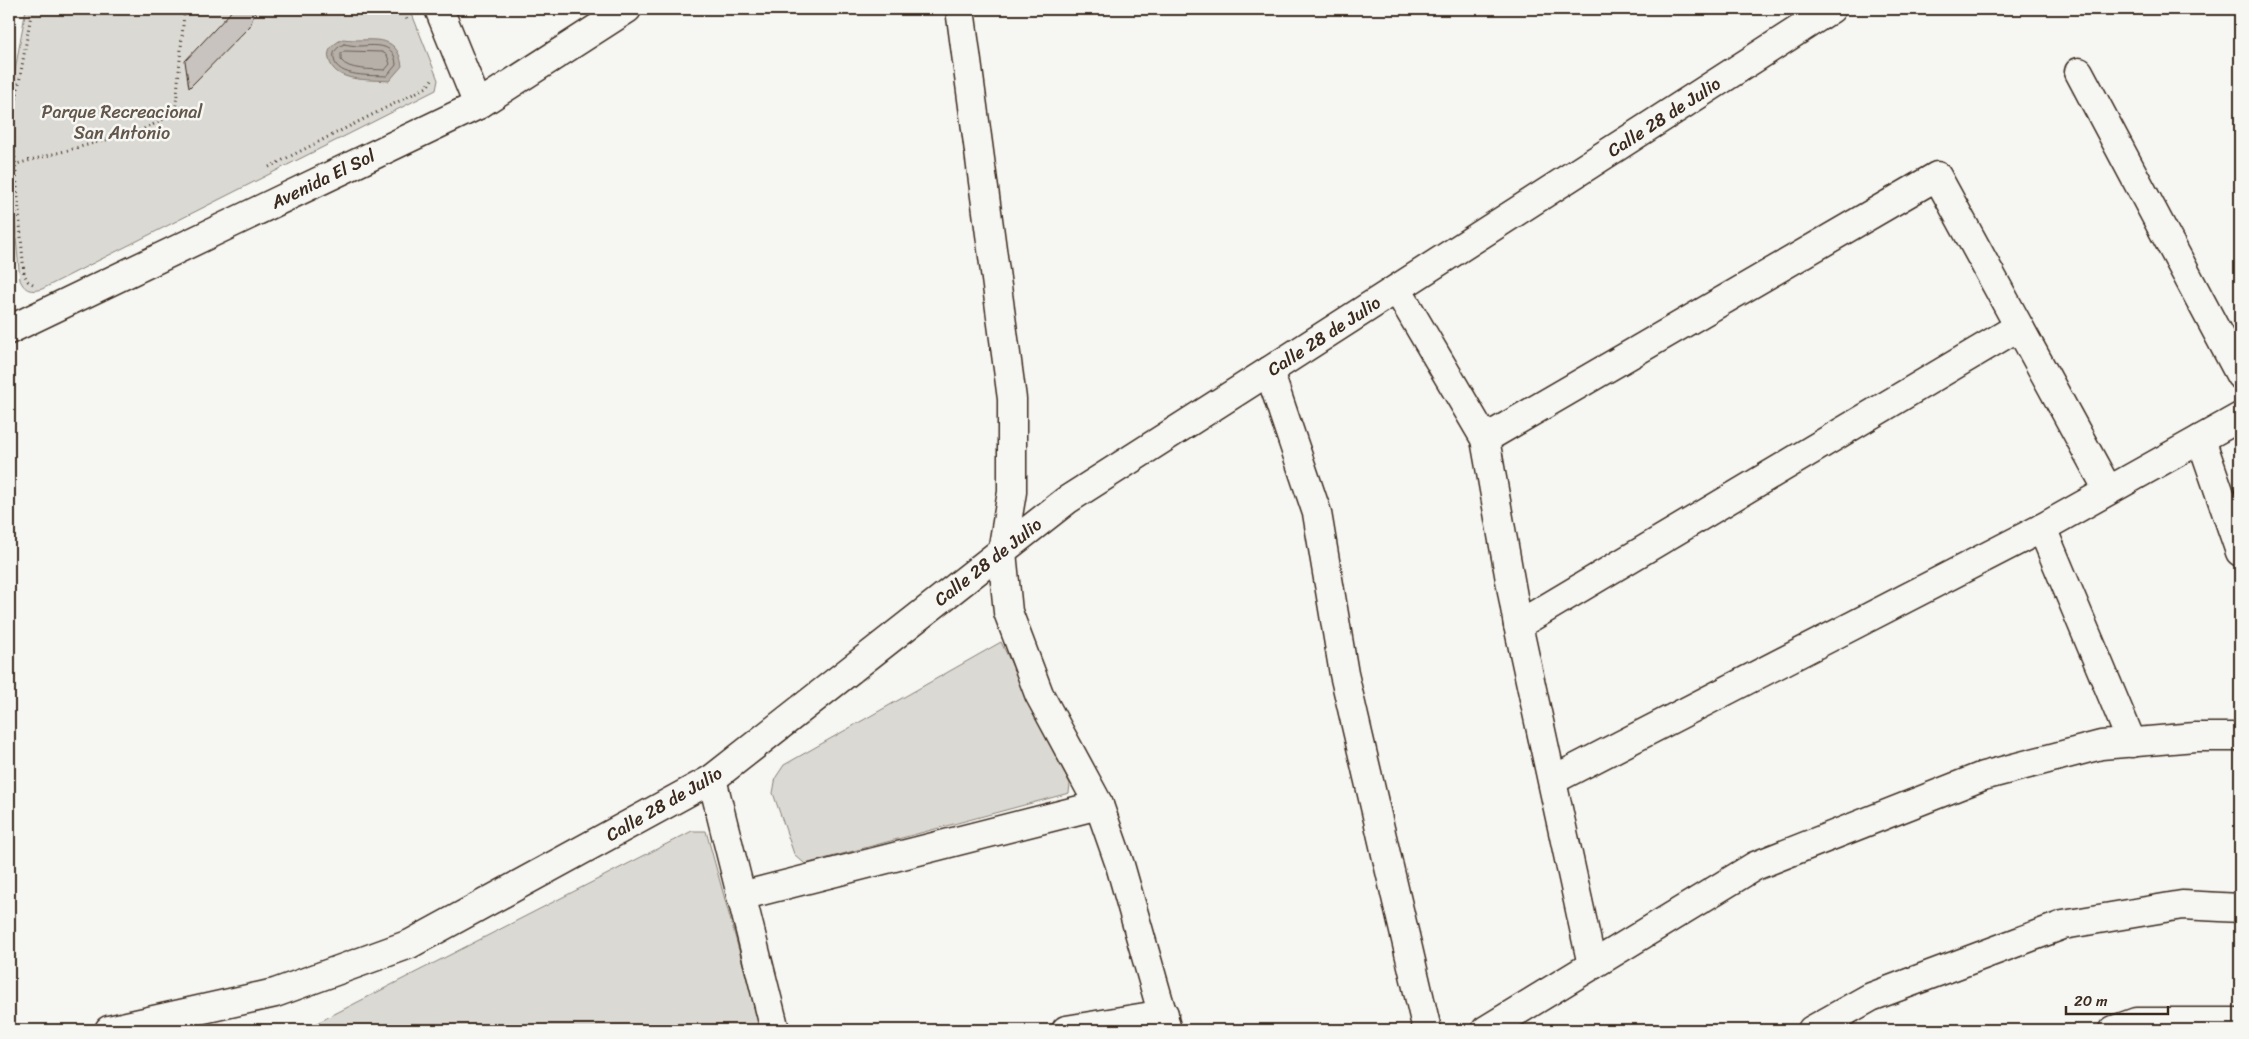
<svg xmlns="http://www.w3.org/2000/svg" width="2249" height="1039" font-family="Sriracha,sans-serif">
	<rect width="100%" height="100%" fill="#f6f6f2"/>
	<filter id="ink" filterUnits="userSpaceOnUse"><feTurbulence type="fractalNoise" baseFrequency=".02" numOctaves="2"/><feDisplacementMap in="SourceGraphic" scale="10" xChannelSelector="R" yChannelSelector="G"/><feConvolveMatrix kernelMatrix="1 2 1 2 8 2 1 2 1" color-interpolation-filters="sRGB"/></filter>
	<g filter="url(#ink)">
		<g fill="#dad9d3" stroke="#8a8278">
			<path d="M 26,9 L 410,9 L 438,80 L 436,90 L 42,289 C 31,292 25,291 20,280 L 9,166 L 9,104 Z"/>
			<polygon points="1001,642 1070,784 1069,793 805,864 794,854 773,793 776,777 784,765"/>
			<polygon points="692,831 706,831 761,1030 312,1030 311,1026"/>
		</g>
		<path fill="#b6b0a9" stroke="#857a71" d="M 343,39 C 369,43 397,30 402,66 L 389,81 C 369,79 334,83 329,59 C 326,49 335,43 343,39 Z"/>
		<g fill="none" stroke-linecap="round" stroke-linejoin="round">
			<g stroke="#6c6056" stroke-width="1">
				<path d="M 344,44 C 349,45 355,46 360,46 C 377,45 395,43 396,65 L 387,76 C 373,75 337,78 334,59 C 332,51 338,47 344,44 Z"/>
				<path d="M 345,51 L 382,52 L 387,55 L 390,64 L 385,70 C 373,69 348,71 341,60 L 341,54 Z"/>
			</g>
		</g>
		<polygon fill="#c8c3be" stroke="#3b2a1e" points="231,9 256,9 250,26 189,88 185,61 230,13"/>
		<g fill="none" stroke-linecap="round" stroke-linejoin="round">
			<defs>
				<g id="minor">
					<polyline points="439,9 478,105"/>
					<polyline points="960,9 1012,399 1012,492 1002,552 1008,612 1039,694 1099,805 1120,865 1167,1030"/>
					<polyline points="2079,72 2240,375"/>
					<polyline points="1397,289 1485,439 1518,625 1592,965"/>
					<polyline points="9,330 478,105 627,9"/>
					<polyline points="1269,371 1317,513 1344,674 1427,1030"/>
					<polyline points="1485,439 1937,176 2108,490"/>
					<polyline points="2201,439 2240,552"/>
					<polyline points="2042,528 2132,743"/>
					<polyline points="1518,625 2018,327"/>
					<polyline points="712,779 775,1030"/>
					<polyline points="1553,780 2042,528 2240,417"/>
					<polyline points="741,896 1099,805"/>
					<polyline points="1066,1030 1164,1014"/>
					<polyline points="1486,1030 1755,866 1983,776 2101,745 2195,737 2240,737"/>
					<polyline points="1812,1030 1871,997 2063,925 2182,905 2240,908"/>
					<polyline points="2114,1030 2136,1022 2240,1022"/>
				</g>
				<polyline id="tertiary" points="109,1030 275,993 410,944 712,779 1067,500 1269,371 1831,9"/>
			</defs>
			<use href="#minor" stroke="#3b2a1e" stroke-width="31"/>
			<use href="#tertiary" stroke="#3b2a1e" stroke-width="31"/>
			<g stroke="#3b2a1e" stroke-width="3" stroke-dasharray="1 4" stroke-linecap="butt">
				<polyline points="32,9 12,123 24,274 28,281 33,284"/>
				<polyline points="403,9 407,20"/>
				<polyline points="9,166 139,131 161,121 176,105 184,14 186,9"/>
				<polyline points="269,167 427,87 433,78"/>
			</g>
			<use href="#minor" stroke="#f6f6f2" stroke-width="28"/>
			<use href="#tertiary" stroke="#f6f6f2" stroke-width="28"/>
		</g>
	</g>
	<g text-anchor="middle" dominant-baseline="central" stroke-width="5" stroke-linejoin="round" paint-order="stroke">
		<g font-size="18" fill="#63564b" stroke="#f6f6f2">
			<text x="122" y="112">Parque Recreacional<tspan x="122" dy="21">San Antonio</tspan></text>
		</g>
		<g font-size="18" fill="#3b2a1e" stroke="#f6f6f2">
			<text transform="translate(1664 117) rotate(-33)">Calle 28 de Julio</text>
			<text transform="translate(323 179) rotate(-26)">Avenida El Sol</text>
			<text transform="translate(1324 336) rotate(-33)">Calle 28 de Julio</text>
			<text transform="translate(988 562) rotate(-38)">Calle 28 de Julio</text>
			<text transform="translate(664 804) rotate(-30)">Calle 28 de Julio</text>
		</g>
	</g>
	<rect width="2249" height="1039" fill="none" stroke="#f6f6f2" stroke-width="30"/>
	<rect x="15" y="15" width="2219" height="1009" fill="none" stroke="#3b2a1e" stroke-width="2" filter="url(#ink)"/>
	<path d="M2066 1006v8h102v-8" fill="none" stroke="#3b2a1e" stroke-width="2.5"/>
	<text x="2074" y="1006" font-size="15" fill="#3b2a1e" stroke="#f6f6f2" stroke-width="4" paint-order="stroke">20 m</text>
</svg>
